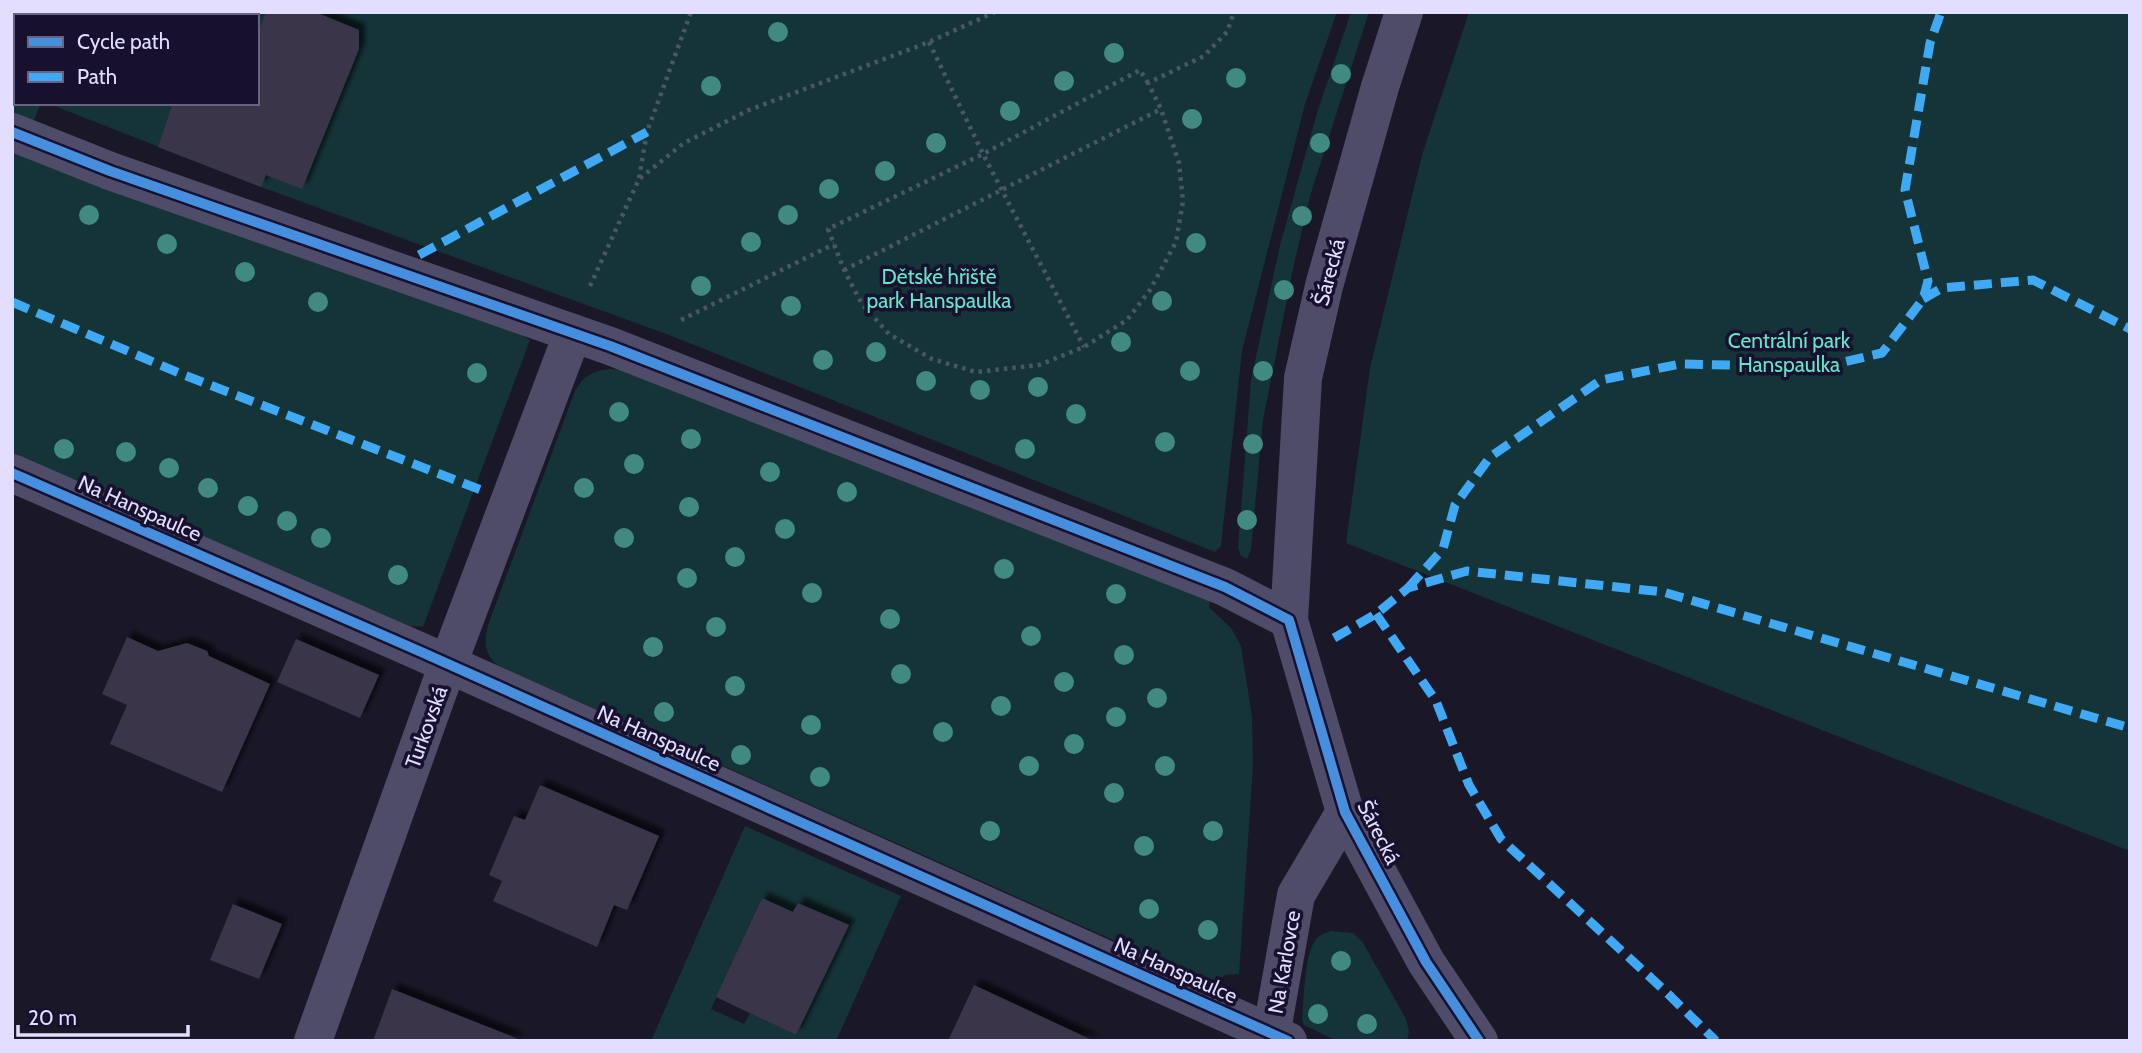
<svg xmlns="http://www.w3.org/2000/svg" width="2142" height="1053" font-family="Cabin,sans-serif">
	<defs>
		<filter id="shadow"><feDropShadow dx="6" dy="-6" stdDeviation="2" flood-color="#0009"/></filter>
	</defs>
	<rect width="100%" height="100%" fill="#1a1727"/>
	<g fill="#143437" fill-rule="evenodd">
		<polygon points="12,12 1337,12 1305,104 1242,351 1221,546 1215,552 669,335 261,187 47,103 257,103 257,16 16,16 16,103 41,103 33,122 12,114"/>
		<polygon points="1351,12 1369,12 1311,193 1294,264 1263,420 1251,550 1247,559 1241,556 1238,548 1251,380 1280,245 1317,113"/>
		<polygon points="1469,12 2130,12 2130,851 1346,543 1370,368 1422,155"/>
		<polygon points="12,146 520,334 530,340 423,627 410,626 12,454"/>
		<path d="M 612,369 L 624,370 L 1210,600 L 1209,607 L 1231,628 L 1241,646 L 1252,717 L 1253,765 L 1239,974 L 1225,975 L 1214,985 L 497,665 C 484,652 484,643 488,625 L 575,391 C 584,375 594,370 612,369 Z"/>
		<path d="M 745,826 L 901,896 L 836,1041 L 651,1041 ZM 762,898 L 793,912 L 799,903 L 848,925 L 796,1035 L 750,1013 L 744,1024 L 711,1009 Z"/>
		<path d="M 1331,931 L 1353,933 L 1362,941 L 1406,1019 L 1409,1031 L 1407,1041 L 1337,1041 L 1304,1025 L 1302,1019 C 1304,999 1304,955 1316,939 C 1321,934 1325,933 1331,931 Z"/>
	</g>
	<g fill="#3a3648" filter="url(#shadow)">
		<polygon points="266,12 315,12 359,30 359,49 302,189 266,175 261,187 158,147 173,103 257,103 257,35"/>
		<polygon points="127,637 158,651 187,643 207,651 209,656 270,684 222,792 110,744 127,705 102,694"/>
		<polygon points="296,639 379,675 360,718 277,682"/>
		<polygon points="540,785 659,836 627,910 614,905 597,947 493,901 502,881 489,875 514,816 525,820"/>
		<polygon points="762,898 793,912 798,903 849,925 796,1035 716,997"/>
		<polygon points="233,904 282,924 259,979 210,960"/>
		<polygon points="974,985 1094,1041 948,1041"/>
		<polygon points="392,989 516,1038 516,1041 373,1041"/>
	</g>
	<g fill="none" stroke-linecap="round" stroke-linejoin="round">
		<g stroke="#485768" stroke-width="4.5" stroke-dasharray="3.5 5" stroke-linecap="butt">
			<polyline points="929,42 983,154 1084,347"/>
			<polyline points="1148,83 1140,70 983,154 828,229 844,270 862,304 889,334 932,359 976,372 1039,365 1084,347 1127,320 1150,290 1176,242 1183,201 1179,163 1161,109 1148,83 1204,56 1227,32 1234,12"/>
			<polyline points="639,178 647,132 691,12"/>
			<polyline points="844,270 1161,109"/>
			<polyline points="590,286 639,179 684,143 749,110 929,42 995,12"/>
			<polyline points="681,320 834,244"/>
		</g>
		<g stroke="#4e4c68" stroke-width="38">
			<polyline points="1404,12 1380,87 1324,286 1303,378 1289,620 1345,812 1426,962 1479,1041"/>
			<polyline points="12,132 110,171 610,346 1225,587 1289,620"/>
			<polyline points="12,473 419,651 1288,1041"/>
			<polyline points="313,1041 448,664 572,335"/>
			<polyline points="1270,1041 1296,895 1345,812"/>
		</g>
		<g stroke="#3fa9f5" stroke-width="9" stroke-dasharray="18 9" stroke-linecap="butt">
			<polyline points="419,255 647,132"/>
			<polyline points="1923,299 1942,288 2033,280 2130,329"/>
			<polyline points="12,302 184,375 481,490"/>
			<polyline points="1408,588 1443,549 1455,505 1490,457 1601,380 1680,364 1822,367 1882,353 1923,299 1928,281 1905,190 1930,43 1941,12"/>
			<polyline points="1376,614 1436,701 1469,785 1501,839 1665,991 1716,1041"/>
			<polyline points="1334,638 1376,614 1408,588 1467,571 1663,592 2130,728"/>
		</g>
		<defs>
			<g id="cycleway">
				<polyline points="12,132 110,171 610,346 1225,587 1289,620 1345,812 1426,962 1479,1041"/>
				<polyline points="12,473 419,651 1288,1041"/>
			</g>
		</defs>
		<use href="#cycleway" stroke="#17102e" stroke-width="15"/>
		<use href="#cycleway" stroke="#468fdf" stroke-width="10"/>
	</g>
	<g fill="#418a81">
		<circle cx="778" cy="32" r="10"/>
		<circle cx="1114" cy="53" r="10"/>
		<circle cx="1341" cy="74" r="10"/>
		<circle cx="1236" cy="78" r="10"/>
		<circle cx="1064" cy="81" r="10"/>
		<circle cx="711" cy="86" r="10"/>
		<circle cx="1010" cy="111" r="10"/>
		<circle cx="1192" cy="119" r="10"/>
		<circle cx="936" cy="143" r="10"/>
		<circle cx="1320" cy="143" r="10"/>
		<circle cx="885" cy="171" r="10"/>
		<circle cx="829" cy="189" r="10"/>
		<circle cx="89" cy="215" r="10"/>
		<circle cx="788" cy="215" r="10"/>
		<circle cx="1302" cy="216" r="10"/>
		<circle cx="751" cy="242" r="10"/>
		<circle cx="1196" cy="243" r="10"/>
		<circle cx="167" cy="244" r="10"/>
		<circle cx="245" cy="272" r="10"/>
		<circle cx="701" cy="286" r="10"/>
		<circle cx="1284" cy="290" r="10"/>
		<circle cx="1162" cy="301" r="10"/>
		<circle cx="318" cy="302" r="10"/>
		<circle cx="791" cy="306" r="10"/>
		<circle cx="1121" cy="342" r="10"/>
		<circle cx="876" cy="352" r="10"/>
		<circle cx="823" cy="360" r="10"/>
		<circle cx="1190" cy="371" r="10"/>
		<circle cx="1263" cy="371" r="10"/>
		<circle cx="477" cy="373" r="10"/>
		<circle cx="926" cy="381" r="10"/>
		<circle cx="1038" cy="387" r="10"/>
		<circle cx="980" cy="390" r="10"/>
		<circle cx="619" cy="412" r="10"/>
		<circle cx="1076" cy="414" r="10"/>
		<circle cx="691" cy="439" r="10"/>
		<circle cx="1165" cy="442" r="10"/>
		<circle cx="1253" cy="444" r="10"/>
		<circle cx="64" cy="449" r="10"/>
		<circle cx="1025" cy="449" r="10"/>
		<circle cx="126" cy="452" r="10"/>
		<circle cx="634" cy="464" r="10"/>
		<circle cx="169" cy="468" r="10"/>
		<circle cx="770" cy="472" r="10"/>
		<circle cx="208" cy="488" r="10"/>
		<circle cx="584" cy="488" r="10"/>
		<circle cx="847" cy="492" r="10"/>
		<circle cx="248" cy="506" r="10"/>
		<circle cx="689" cy="507" r="10"/>
		<circle cx="1247" cy="520" r="10"/>
		<circle cx="287" cy="521" r="10"/>
		<circle cx="785" cy="529" r="10"/>
		<circle cx="321" cy="538" r="10"/>
		<circle cx="624" cy="538" r="10"/>
		<circle cx="735" cy="557" r="10"/>
		<circle cx="1004" cy="569" r="10"/>
		<circle cx="398" cy="575" r="10"/>
		<circle cx="687" cy="578" r="10"/>
		<circle cx="812" cy="593" r="10"/>
		<circle cx="1116" cy="594" r="10"/>
		<circle cx="890" cy="619" r="10"/>
		<circle cx="716" cy="627" r="10"/>
		<circle cx="1031" cy="636" r="10"/>
		<circle cx="653" cy="647" r="10"/>
		<circle cx="1124" cy="655" r="10"/>
		<circle cx="901" cy="674" r="10"/>
		<circle cx="1064" cy="682" r="10"/>
		<circle cx="735" cy="686" r="10"/>
		<circle cx="1157" cy="698" r="10"/>
		<circle cx="1001" cy="706" r="10"/>
		<circle cx="664" cy="712" r="10"/>
		<circle cx="1116" cy="717" r="10"/>
		<circle cx="811" cy="725" r="10"/>
		<circle cx="943" cy="732" r="10"/>
		<circle cx="1074" cy="744" r="10"/>
		<circle cx="741" cy="755" r="10"/>
		<circle cx="1029" cy="766" r="10"/>
		<circle cx="1165" cy="766" r="10"/>
		<circle cx="820" cy="777" r="10"/>
		<circle cx="1114" cy="793" r="10"/>
		<circle cx="990" cy="831" r="10"/>
		<circle cx="1213" cy="831" r="10"/>
		<circle cx="1144" cy="846" r="10"/>
		<circle cx="1149" cy="909" r="10"/>
		<circle cx="1208" cy="930" r="10"/>
		<circle cx="1341" cy="961" r="10"/>
		<circle cx="1318" cy="1014" r="10"/>
		<circle cx="1367" cy="1024" r="10"/>
	</g>
	<g text-anchor="middle" dominant-baseline="central" stroke-width="7" stroke-linejoin="round" paint-order="stroke">
		<g font-size="21" fill="#e3deff" stroke="#17102e">
			<text transform="translate(1329 272) rotate(-75)">Šárecká</text>
			<text transform="translate(140 508) rotate(24)">Na Hanspaulce</text>
			<text transform="translate(426 727) rotate(-70)">Turkovská</text>
			<text transform="translate(659 738) rotate(24)">Na Hanspaulce</text>
			<text transform="translate(1379 832) rotate(63)">Šárecká</text>
			<text transform="translate(1284 962) rotate(-80)">Na Karlovce</text>
			<text transform="translate(1176 970) rotate(24)">Na Hanspaulce</text>
		</g>
		<g font-size="21" fill="#61e8ca" stroke="#17102e">
			<text x="939" y="276">Dětské hřiště<tspan x="939" dy="24">park Hanspaulka</tspan></text>
			<text x="1789" y="340">Centrální park<tspan x="1789" dy="24">Hanspaulka</tspan></text>
		</g>
	</g>
	<rect width="2142" height="1053" fill="none" stroke="#e3deff" stroke-width="28"/>
	<rect x="14" y="14" width="245" height="91" fill="#17102e" stroke="#696282" stroke-width="2"/>
	<rect x="28" y="37" width="35" height="10" fill="#468fdf" stroke="#696282" stroke-width="2"/>
	<text x="77" y="49" font-size="21" fill="#e3deff">Cycle path</text>
	<rect x="28" y="72" width="35" height="10" fill="#3fa9f5" stroke="#696282" stroke-width="2"/>
	<text x="77" y="84" font-size="21" fill="#e3deff">Path</text>
	<path d="M18 1025v10h170v-10" fill="none" stroke="#e3deff" stroke-width="3.5"/>
	<text x="28" y="1025" font-size="21" fill="#e3deff" stroke="#17102e" stroke-width="5" paint-order="stroke">20 m</text>
</svg>
